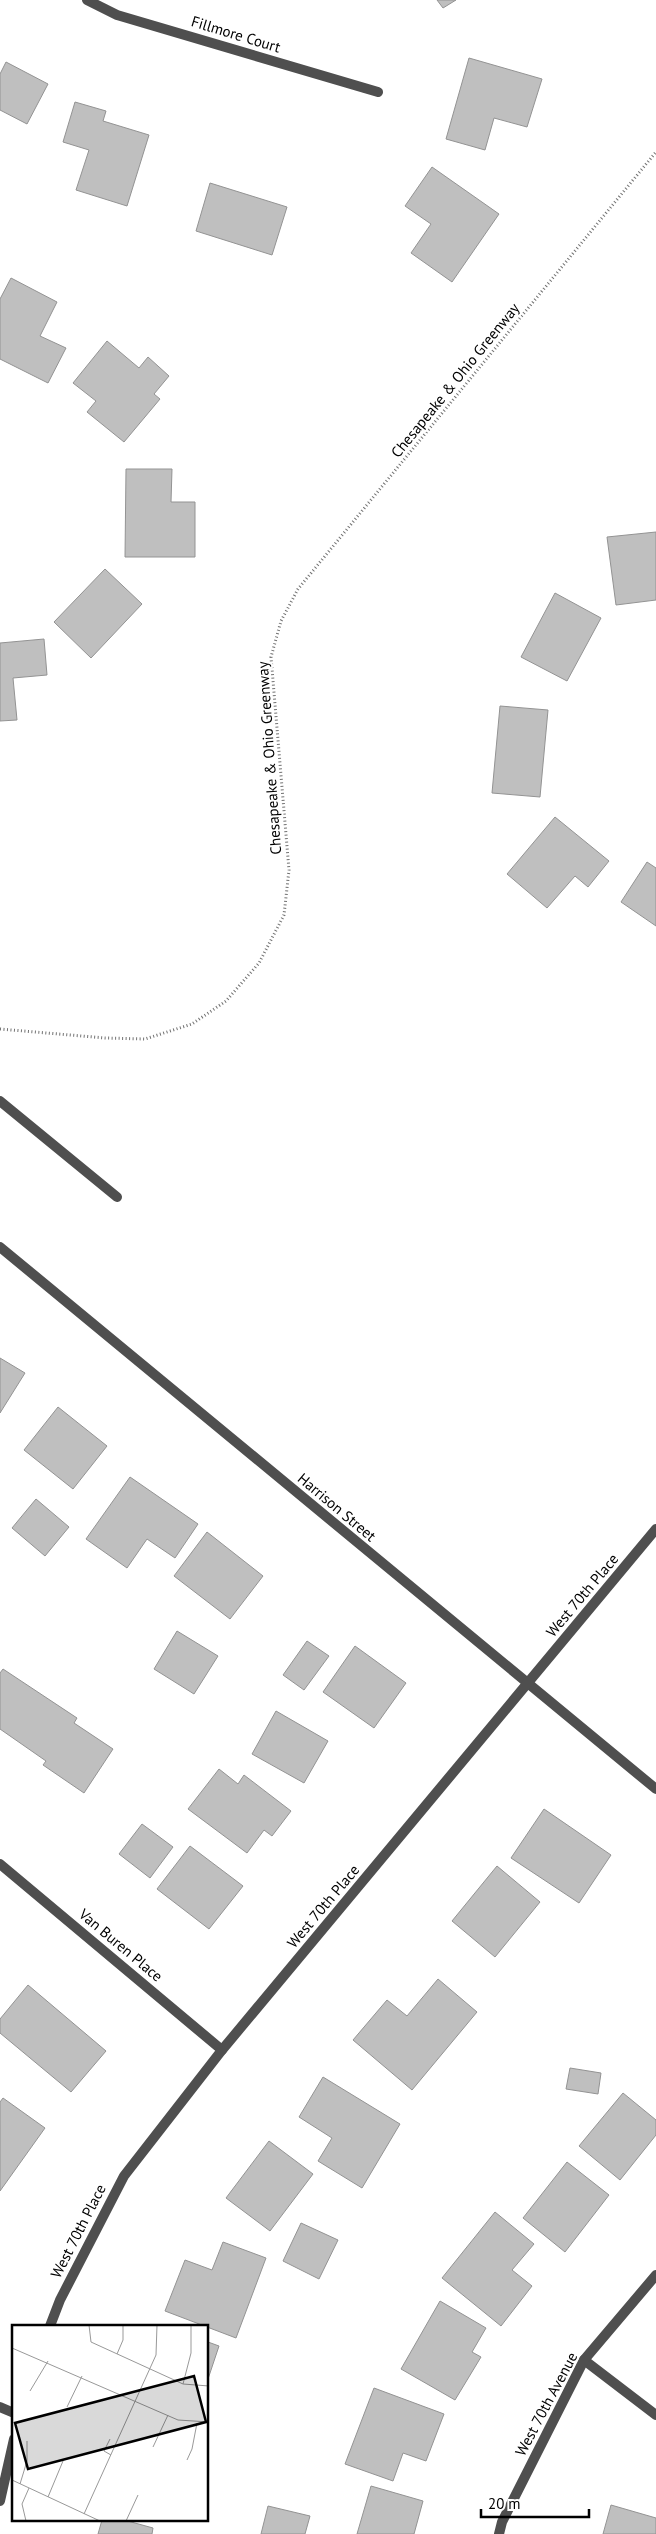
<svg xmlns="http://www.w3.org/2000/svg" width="656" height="2534" font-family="'PT Sans',sans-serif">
	<rect width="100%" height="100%" fill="#fff"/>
	<g fill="#bfbfbf" stroke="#939393">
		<polygon points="437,0 456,0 443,8"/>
		<polygon points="469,58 542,79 527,127 494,118 485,150 446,139"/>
		<polygon points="6,62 48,84 27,124 0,110 0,74"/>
		<polygon points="75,102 106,111 103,121 149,135 127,206 76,190 89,150 63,142"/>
		<polygon points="432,167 499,214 452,282 411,253 431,224 405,206"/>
		<polygon points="210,183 287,207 272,255 196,231"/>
		<polygon points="11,278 57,302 40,336 66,348 48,383 0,359 0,299"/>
		<polygon points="107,341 139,368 148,357 169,376 154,394 160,399 124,442 87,412 96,401 73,383"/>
		<polygon points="126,469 172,469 171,502 195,502 195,557 125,557"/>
		<polygon points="656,532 656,600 616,605 607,537"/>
		<polygon points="105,569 142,604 91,658 54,622"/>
		<polygon points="555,593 601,618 567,681 521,657"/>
		<polygon points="44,639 47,675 13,678 17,720 0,721 0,643"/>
		<polygon points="500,706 548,710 540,797 492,793"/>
		<polygon points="555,817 609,861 588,887 575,876 547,908 507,874"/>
		<polygon points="647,862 656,868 656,926 621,902"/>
		<polygon points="0,1358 25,1373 0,1413"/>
		<polygon points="58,1407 107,1446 73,1489 24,1450"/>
		<polygon points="130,1477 198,1524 175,1558 147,1539 127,1568 86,1539"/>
		<polygon points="36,1499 69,1527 45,1556 12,1528"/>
		<polygon points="207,1532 263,1576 230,1619 174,1576"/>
		<polygon points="177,1631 218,1656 194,1694 154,1669"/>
		<polygon points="307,1641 329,1656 304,1690 283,1675"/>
		<polygon points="355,1646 406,1683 374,1728 323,1692"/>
		<polygon points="3,1669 77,1718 74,1723 113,1749 84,1793 43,1765 46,1761 0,1729 0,1673"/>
		<polygon points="276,1711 328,1741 304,1783 252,1754"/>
		<polygon points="219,1769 238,1784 244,1775 291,1811 272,1836 264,1830 247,1853 188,1809"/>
		<polygon points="544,1809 611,1855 579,1903 511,1858"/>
		<polygon points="142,1824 173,1847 150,1878 119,1854"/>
		<polygon points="190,1846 243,1886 209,1929 157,1889"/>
		<polygon points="497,1866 540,1902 495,1957 452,1921"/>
		<polygon points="438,1979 477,2012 412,2090 353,2040 387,2000 407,2016"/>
		<polygon points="28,1985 106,2051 71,2092 0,2033 0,2019"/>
		<polygon points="570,2068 601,2073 598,2094 566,2089"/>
		<polygon points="323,2077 400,2124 362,2188 318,2161 332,2138 299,2117"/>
		<polygon points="623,2093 656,2120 656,2135 620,2180 579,2146"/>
		<polygon points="3,2098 45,2128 0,2191 0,2102"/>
		<polygon points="269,2141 313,2174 270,2231 226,2198"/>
		<polygon points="567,2162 609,2195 565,2252 523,2218"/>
		<polygon points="495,2212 534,2244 512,2270 532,2286 501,2326 442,2278"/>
		<polygon points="301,2223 338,2240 319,2279 283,2261"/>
		<polygon points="223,2242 266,2258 236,2338 165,2311 185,2260 212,2270"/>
		<polygon points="440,2301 486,2328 472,2352 481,2357 455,2400 401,2369"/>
		<polygon points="208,2342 219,2346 208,2379"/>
		<polygon points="374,2388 444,2414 426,2461 403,2453 393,2481 345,2464"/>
		<polygon points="371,2486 423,2501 414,2534 357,2534"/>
		<polygon points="611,2505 656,2518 656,2534 603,2534"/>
		<polygon points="268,2506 310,2516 305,2534 261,2534"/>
		<polygon points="102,2520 124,2520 153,2528 152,2534 98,2534"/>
	</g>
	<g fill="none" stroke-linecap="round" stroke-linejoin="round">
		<polyline stroke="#717171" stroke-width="3" stroke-dasharray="1 2.5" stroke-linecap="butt" points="0,1029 105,1038 145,1039 192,1024 226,1001 259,963 284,915 289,870 271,657 281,621 298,589 656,152"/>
		<polyline stroke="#4f4f4f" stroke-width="10" points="0,1101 117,1197"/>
		<g stroke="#4f4f4f" stroke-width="10">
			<polyline points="87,0 117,15 378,92"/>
			<polyline points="0,1247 656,1789"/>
			<polyline points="0,1864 222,2050"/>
			<polyline points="50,2326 60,2300 124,2176 222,2050 656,1529"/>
			<polyline points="584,2360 656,2415"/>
			<polyline points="0,2407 14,2413"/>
			<polyline points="0,2501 14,2439"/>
			<polyline points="499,2534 502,2522 584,2360 656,2275"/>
		</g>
	</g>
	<g text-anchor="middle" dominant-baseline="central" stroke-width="4" stroke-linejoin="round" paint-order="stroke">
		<g font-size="15" fill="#000" stroke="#fff">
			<text transform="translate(236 34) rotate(17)">Fillmore Court</text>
			<text transform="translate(455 380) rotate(-51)">Chesapeake &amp; Ohio Greenway</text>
			<text transform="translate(269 758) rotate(-94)">Chesapeake &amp; Ohio Greenway</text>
			<text transform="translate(337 1507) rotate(40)">Harrison Street</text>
			<text transform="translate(582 1595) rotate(-50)">West 70th Place</text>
			<text transform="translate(323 1906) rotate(-50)">West 70th Place</text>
			<text transform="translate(121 1945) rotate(40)">Van Buren Place</text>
			<text transform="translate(78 2231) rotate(-63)">West 70th Place</text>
			<text transform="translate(546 2404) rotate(-62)">West 70th Avenue</text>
		</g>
	</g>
	<g transform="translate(12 2325)">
		<rect width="196" height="196" fill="#fff"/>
		<path fill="none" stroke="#999" stroke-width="1" d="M 77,0 L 79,17 L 171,59 L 197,61M 0,23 L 166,95 L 197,97M 105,29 L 111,15 L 111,0M 171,59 L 179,28 L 179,0M 18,66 L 36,36M 55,82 L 70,51M 98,114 L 92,126 L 99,130M 141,122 L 156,90M 175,135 L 180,124 L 185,98M 0,155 L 88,196M 8,159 L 15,136 L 15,116M 36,172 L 51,136M 72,189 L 144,30 L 145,0M 14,196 L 10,179 L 17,163M 114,196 L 126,170"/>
		<path fill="#000" fill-opacity="0.15" stroke="#000" stroke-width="2.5" d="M 182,51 L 194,97 L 16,144 L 3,98 Z"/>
		<rect width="196" height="196" fill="none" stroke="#000" stroke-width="2.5"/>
	</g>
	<path d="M481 2509v8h108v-8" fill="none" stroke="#000000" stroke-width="2.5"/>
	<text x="488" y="2509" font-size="15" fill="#000000" stroke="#ffffff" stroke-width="4" paint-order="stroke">20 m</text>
</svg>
